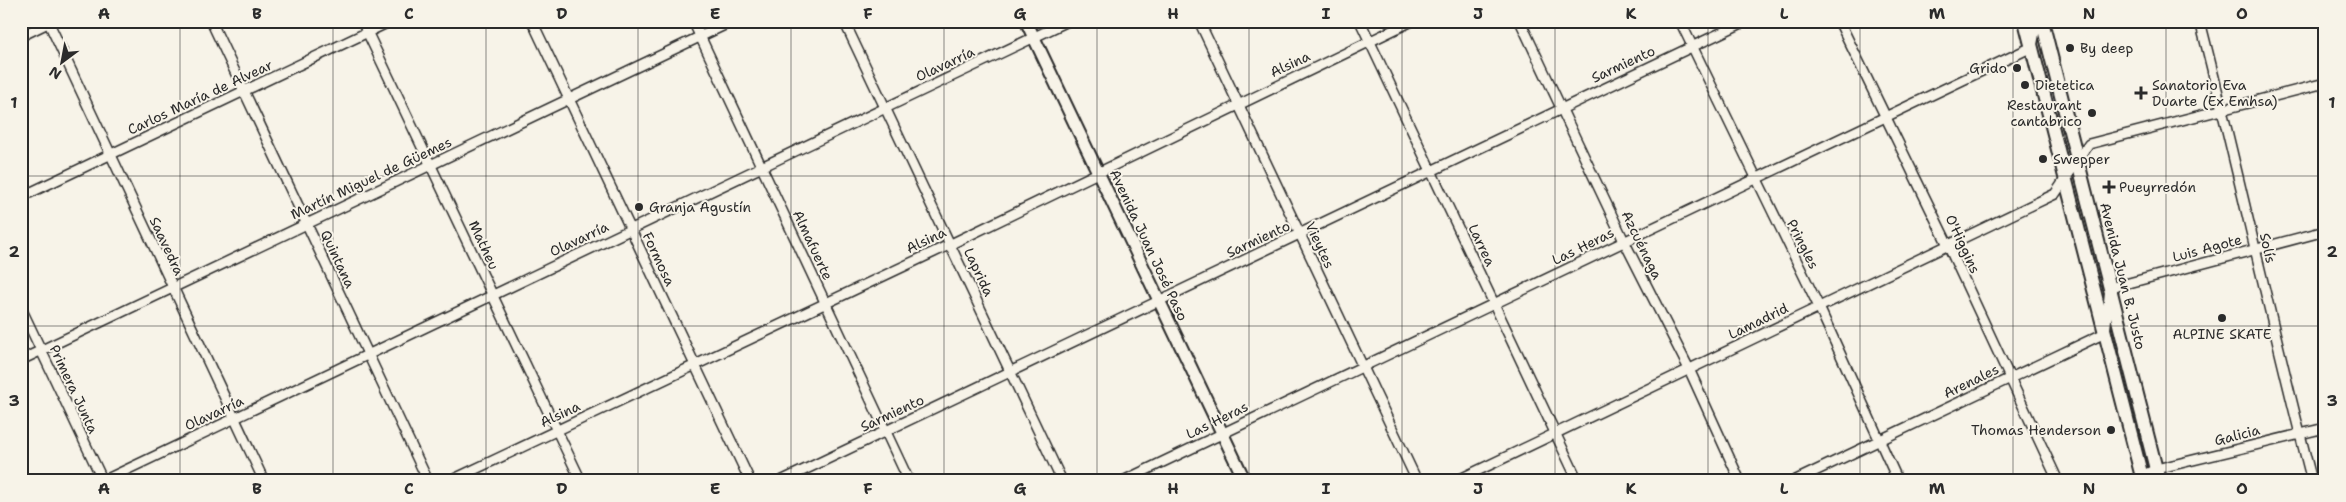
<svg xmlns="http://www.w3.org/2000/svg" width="2346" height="502" font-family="'Shantell Sans',sans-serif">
	<rect width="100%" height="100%" fill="#f7f3e8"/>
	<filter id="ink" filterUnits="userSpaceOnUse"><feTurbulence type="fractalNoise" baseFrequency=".02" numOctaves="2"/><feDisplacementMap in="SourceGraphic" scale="10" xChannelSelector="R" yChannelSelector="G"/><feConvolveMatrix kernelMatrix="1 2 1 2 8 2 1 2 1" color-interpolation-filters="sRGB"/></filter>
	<g filter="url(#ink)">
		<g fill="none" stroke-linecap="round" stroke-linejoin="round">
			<defs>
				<g id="minor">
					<polyline points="48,21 264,481"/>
					<polyline points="211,21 428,481"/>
					<polyline points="362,21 581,481"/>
					<polyline points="532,21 750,481"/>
					<polyline points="693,21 909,481"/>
					<polyline points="844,21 1062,481"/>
					<polyline points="1199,21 1417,481"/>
					<polyline points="1360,21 1578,481"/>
					<polyline points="1520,21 1624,241 1689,369 1740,481"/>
					<polyline points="1680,21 1819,307 1898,481"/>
					<polyline points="1839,21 1948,245 2058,481"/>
					<path d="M 2200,21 C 2239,174 2272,328 2312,481"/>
					<polyline points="21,36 52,21"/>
					<polyline points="21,197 391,21"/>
					<polyline points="21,308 103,481"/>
					<polyline points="21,360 733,21"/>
					<polyline points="103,481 1068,21"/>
					<polyline points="450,481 951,244 1412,21"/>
					<polyline points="781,481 1746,21"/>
					<polyline points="1123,481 2032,47 2037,21"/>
					<polyline points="1456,481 2055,194 2089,144 2325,83"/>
					<polyline points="1794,481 2105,333 2110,288 2325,231"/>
					<polyline points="2131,481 2156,469 2325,428"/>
				</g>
				<polyline id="secondary" points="1026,21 1245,481"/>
				<g id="primary">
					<polyline points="2025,21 2143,481"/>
					<polyline points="2042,21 2159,481"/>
				</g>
			</defs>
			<use href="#minor" stroke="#2b2b2b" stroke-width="12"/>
			<use href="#secondary" stroke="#2b2b2b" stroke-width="15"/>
			<use href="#primary" stroke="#2b2b2b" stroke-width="16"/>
			<use href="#minor" stroke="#f7f3e8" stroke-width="9"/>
			<use href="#secondary" stroke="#f7f3e8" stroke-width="11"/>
			<use href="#primary" stroke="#f7f3e8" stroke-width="12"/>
		</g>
	</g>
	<path fill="none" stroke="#2b2b2b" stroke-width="1" stroke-opacity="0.55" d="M 180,21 L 180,481M 333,21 L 333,481M 486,21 L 486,481M 638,21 L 638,481M 791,21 L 791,481M 944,21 L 944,481M 1097,21 L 1097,481M 1249,21 L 1249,481M 1402,21 L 1402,481M 1555,21 L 1555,481M 1708,21 L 1708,481M 1860,21 L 1860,481M 2013,21 L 2013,481M 2166,21 L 2166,481M 21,176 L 2325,176M 21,326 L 2325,326"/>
	<g fill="#2b2b2b" stroke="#f7f3e8" stroke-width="2">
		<circle cx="2070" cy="48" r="5"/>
		<circle cx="2017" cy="68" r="5"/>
		<circle cx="2025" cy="85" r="5"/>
		<path d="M2138.5 85.5h5v5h5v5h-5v5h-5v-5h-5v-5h5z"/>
		<circle cx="2092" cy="113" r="5"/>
		<circle cx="2043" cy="159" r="5"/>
		<path d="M2106.5 179.5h5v5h5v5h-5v5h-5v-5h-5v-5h5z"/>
		<circle cx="639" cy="207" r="5"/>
		<circle cx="2222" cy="318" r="5"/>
		<circle cx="2111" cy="430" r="5"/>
	</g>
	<g text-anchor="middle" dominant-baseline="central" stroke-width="4" stroke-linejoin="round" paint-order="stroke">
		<g font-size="14" fill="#2b2b2b" stroke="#f7f3e8" text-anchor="start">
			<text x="2080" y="48">By deep</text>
			<text x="2007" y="68" text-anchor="end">Grido</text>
			<text x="2035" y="85">Dietetica</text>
			<text x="2152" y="85">Sanatorio Eva<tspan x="2152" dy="16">Duarte (Ex Emhsa)</tspan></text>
			<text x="2082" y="105" text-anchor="end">Restaurant<tspan x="2082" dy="16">cantabrico</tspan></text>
			<text x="2053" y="159">Swepper</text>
			<text x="2119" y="187">Pueyrredón</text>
			<text x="649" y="207">Granja Agustín</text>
			<text x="2222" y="334" text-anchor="middle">ALPINE SKATE</text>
			<text x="2101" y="430" text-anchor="end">Thomas Henderson</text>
		</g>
		<g font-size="14" fill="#2b2b2b" stroke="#f7f3e8">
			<text transform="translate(945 64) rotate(-25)">Olavarría</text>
			<text transform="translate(1290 64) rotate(-25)">Alsina</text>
			<text transform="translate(1623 64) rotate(-25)">Sarmiento</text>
			<text transform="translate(200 97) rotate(-25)">Carlos María de Alvear</text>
			<text transform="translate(371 178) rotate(-25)">Martín Miguel de Güemes</text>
			<text transform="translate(579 239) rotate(-25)">Olavarría</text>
			<text transform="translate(1258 239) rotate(-25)">Sarmiento</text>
			<text transform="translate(926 240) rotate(-25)">Alsina</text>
			<text transform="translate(1803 244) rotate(63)">Pringles</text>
			<text transform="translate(1963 244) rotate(65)">O'Higgins</text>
			<text transform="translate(484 245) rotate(65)">Matheu</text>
			<text transform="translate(813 245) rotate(65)">Almafuerte</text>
			<text transform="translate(1149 245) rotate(65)">Avenida Juan José Paso</text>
			<text transform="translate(1320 245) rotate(65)">Vieytes</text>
			<text transform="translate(1482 245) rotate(65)">Larrea</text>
			<text transform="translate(1642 245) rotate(64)">Azcuénaga</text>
			<text transform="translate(167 246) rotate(65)">Saavedra</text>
			<text transform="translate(1583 246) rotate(-26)">Las Heras</text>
			<text transform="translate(2207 248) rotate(-15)">Luis Agote</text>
			<text transform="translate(2268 248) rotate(77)">Solís</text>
			<text transform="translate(338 259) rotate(65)">Quintana</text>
			<text transform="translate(659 259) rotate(65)">Formosa</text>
			<text transform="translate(979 272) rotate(65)">Laprida</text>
			<text transform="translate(2123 276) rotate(76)">Avenida Juan B. Justo</text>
			<text transform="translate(1758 321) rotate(-26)">Lamadrid</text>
			<text transform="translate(1971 381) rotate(-26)">Arenales</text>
			<text transform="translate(74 389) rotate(65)">Primera Junta</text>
			<text transform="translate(214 413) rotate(-25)">Olavarría</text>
			<text transform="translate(892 413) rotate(-25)">Sarmiento</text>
			<text transform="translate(560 414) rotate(-25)">Alsina</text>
			<text transform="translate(1217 420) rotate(-26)">Las Heras</text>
			<text transform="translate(2237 435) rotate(-14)">Galicia</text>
		</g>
	</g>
	<rect width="2346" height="502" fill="none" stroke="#f7f3e8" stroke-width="55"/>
	<g transform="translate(62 62) rotate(212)" stroke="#f7f3e8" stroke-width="4" paint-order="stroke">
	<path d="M0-4L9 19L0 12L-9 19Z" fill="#2b2b2b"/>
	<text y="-8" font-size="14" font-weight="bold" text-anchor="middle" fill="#2b2b2b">N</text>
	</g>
	<rect x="28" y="28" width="2290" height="446" fill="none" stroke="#2b2b2b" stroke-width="2"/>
	<g font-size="16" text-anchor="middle" font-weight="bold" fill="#2b2b2b">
		<text x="104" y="19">A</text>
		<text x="257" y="19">B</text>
		<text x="409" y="19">C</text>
		<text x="562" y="19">D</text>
		<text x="715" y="19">E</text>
		<text x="868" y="19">F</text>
		<text x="1020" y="19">G</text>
		<text x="1173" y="19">H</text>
		<text x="1326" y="19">I</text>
		<text x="1478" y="19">J</text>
		<text x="1631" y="19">K</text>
		<text x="1784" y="19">L</text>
		<text x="1937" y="19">M</text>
		<text x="2089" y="19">N</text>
		<text x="2242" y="19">O</text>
		<text x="14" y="108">1</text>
		<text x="2332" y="108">1</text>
		<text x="14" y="257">2</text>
		<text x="2332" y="257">2</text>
		<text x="14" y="406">3</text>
		<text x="2332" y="406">3</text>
		<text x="104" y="494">A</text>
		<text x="257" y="494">B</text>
		<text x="409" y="494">C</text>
		<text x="562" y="494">D</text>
		<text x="715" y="494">E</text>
		<text x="868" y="494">F</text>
		<text x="1020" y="494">G</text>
		<text x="1173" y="494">H</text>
		<text x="1326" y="494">I</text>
		<text x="1478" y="494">J</text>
		<text x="1631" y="494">K</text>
		<text x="1784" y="494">L</text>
		<text x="1937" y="494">M</text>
		<text x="2089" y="494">N</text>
		<text x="2242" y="494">O</text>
	</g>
</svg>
